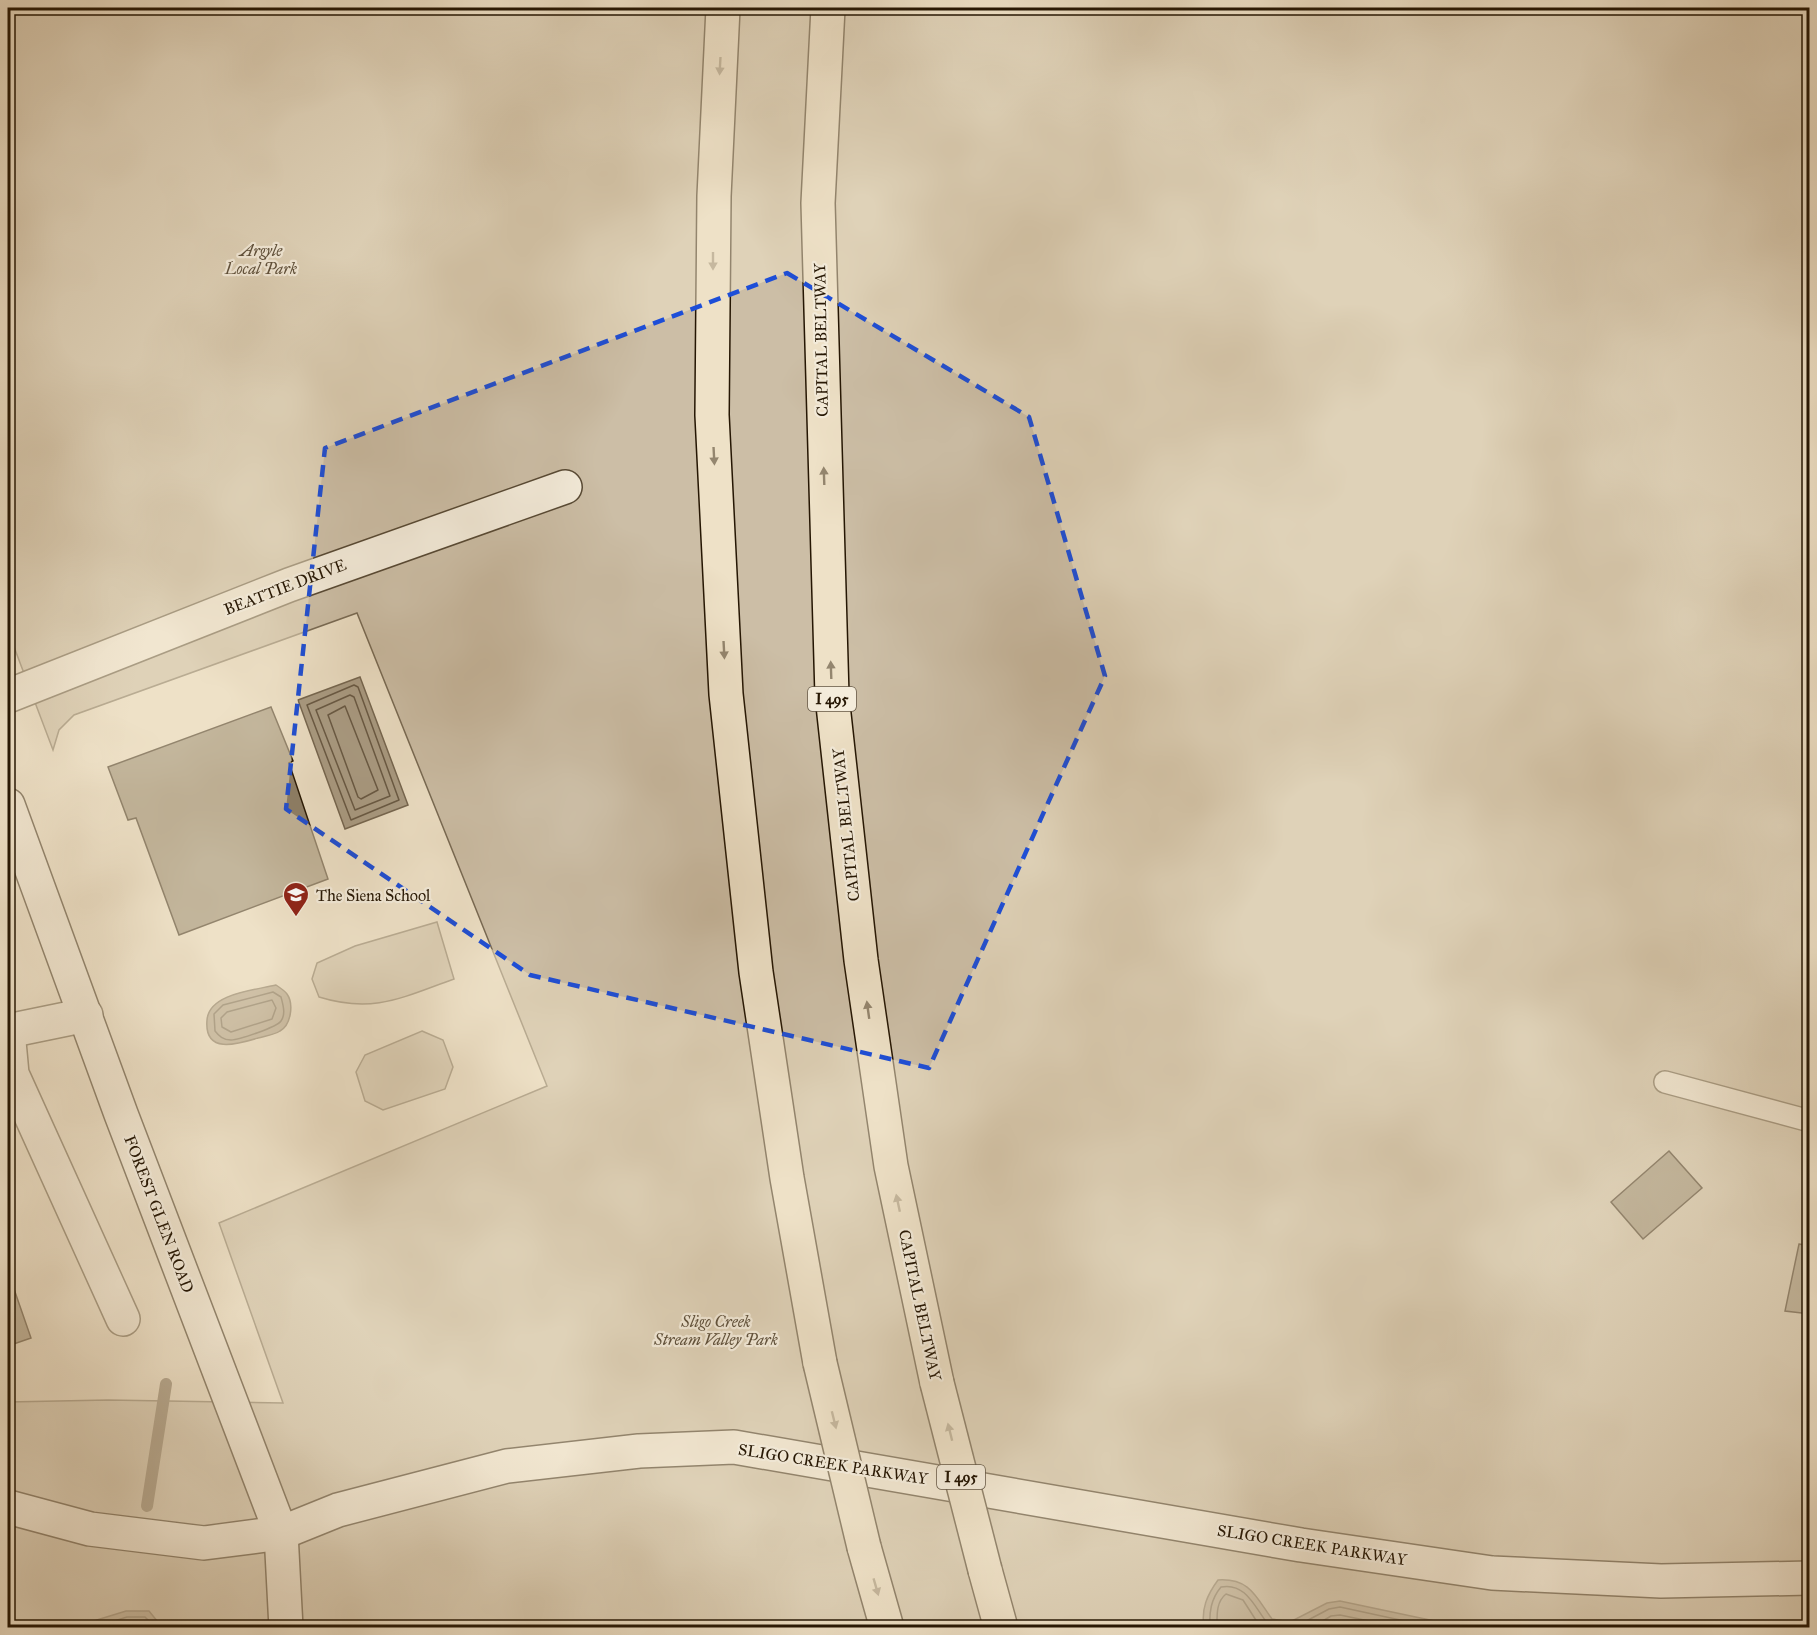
<svg xmlns="http://www.w3.org/2000/svg" width="1817" height="1635" font-family="'IM FELL Great Primer',serif">
	<rect width="100%" height="100%" fill="#eee1c7"/>
	<filter id="stains"><feTurbulence type="fractalNoise" baseFrequency=".00333" numOctaves="4"/><feColorMatrix values="0 0 0 0 .2 0 0 0 0 .09 0 0 0 0 .02 0 0 0 .5 -.17"/></filter>
	<radialGradient id="worn" r=".72"><stop offset=".6" stop-color="#630" stop-opacity="0"/><stop offset="1" stop-color="#630" stop-opacity=".3"/></radialGradient>
	<g fill="#ccbea6" stroke="#786a54" stroke-width="1.5">
		<polygon points="8,8 1809,8 1809,1627 8,1627 8,1402 108,1400 283,1403 219,1223 547,1086 357,613 74,715 59,730 53,750 8,631"/>
		<path d="M 437,922 L 454,979 C 403,997 374,1014 319,997 L 312,979 L 317,963 L 355,946 Z"/>
		<polygon points="422,1031 443,1040 453,1067 445,1089 383,1110 365,1101 356,1072 365,1055"/>
	</g>
	<g fill="#aa9c84" stroke="#756650" stroke-width="1.5">
		<polygon points="360,677 408,805 345,829 298,700"/>
		<path d="M 276,985 C 279,987 285,991 287,994 C 294,1004 291,1025 280,1031 C 274,1035 265,1036 258,1038 C 238,1044 204,1055 207,1020 C 209,993 256,990 276,985 Z"/>
		<path d="M 1218,1580 C 1250,1578 1256,1597 1272,1619 L 1290,1622 L 1327,1603 L 1340,1601 L 1463,1627 L 1204,1627 C 1201,1609 1207,1595 1218,1580 Z"/>
		<polygon points="126,1611 149,1611 162,1627 74,1627"/>
	</g>
	<g fill="none" stroke-linecap="round" stroke-linejoin="round">
		<g stroke="#685944" stroke-width="1.5">
			<polygon points="354,685 358,687 399,800 351,820 307,705"/>
			<polygon points="350,695 354,697 390,796 355,810 316,710"/>
			<polygon points="345,706 378,790 361,799 358,797 328,715"/>
			<path d="M 273,992 L 281,997 C 283,1005 286,1014 281,1021 C 277,1027 239,1040 231,1040 C 223,1040 219,1036 215,1031 L 214,1014 L 223,1005 Z"/>
			<polygon points="272,1000 276,1008 272,1019 231,1032 222,1027 221,1018 227,1012"/>
			<polyline points="92,1628 127,1617 145,1617 156,1628"/>
			<path d="M 1210,1628 C 1209,1612 1211,1599 1221,1587 C 1246,1582 1255,1608 1268,1624 L 1286,1628"/>
			<path d="M 1217,1628 C 1217,1615 1216,1602 1226,1594 L 1243,1600 L 1261,1628"/>
			<polyline points="1293,1628 1329,1609 1340,1607 1437,1628"/>
			<polyline points="1311,1628 1331,1616 1340,1615 1403,1628"/>
		</g>
		<polyline stroke="#756650" stroke-width="12" points="147,1506 166,1384"/>
	</g>
	<g fill="#8e8069" stroke="#251603" stroke-width="1.5">
		<polygon points="271,707 293,761 289,763 328,879 179,935 136,818 128,820 108,767"/>
		<polygon points="1669,1151 1702,1188 1643,1239 1611,1202"/>
		<polygon points="1799,1244 1810,1246 1810,1314 1785,1311"/>
		<polygon points="14,1289 31,1338 8,1346 8,1291"/>
	</g>
	<g fill="none" stroke-linecap="round" stroke-linejoin="round">
		<defs>
			<polyline id="lane" points="1665,1082 1810,1121"/>
			<g id="street">
				<polyline points="8,696 289,585 565,487"/>
				<polyline points="8,1031 12,1074 123,1319"/>
				<polyline points="8,1031 86,1015"/>
			</g>
			<g id="secondary">
				<polyline points="8,805 121,1114 281,1533 286,1628"/>
				<polyline points="8,1507 90,1529 204,1543 281,1533 338,1510 507,1466 639,1451 734,1447 1301,1545 1492,1573 1661,1581 1810,1578"/>
			</g>
			<g id="highway">
				<polyline points="723,8 714,196 712,415 726,694 756,972 787,1178 820,1363"/>
				<polyline points="828,8 818,203 832,696 861,960 891,1166 937,1383"/>
				<polyline points="864,1547 887,1628"/>
				<polyline points="985,1570 1001,1628"/>
			</g>
		</defs>
		<use href="#lane" stroke="#574934" stroke-width="24"/>
		<use href="#street" stroke="#574934" stroke-width="36"/>
		<use href="#secondary" stroke="#251603" stroke-width="36"/>
		<use href="#highway" stroke="#251603" stroke-width="36"/>
		<use href="#lane" stroke="#f4ecdb" stroke-width="21"/>
		<use href="#street" stroke="#f4ecdb" stroke-width="33"/>
		<use href="#secondary" stroke="#f4ecdb" stroke-width="33"/>
		<use href="#highway" stroke="#eee1c7" stroke-width="33"/>
		<defs>
			<g id="highway-bridge">
				<polyline points="820,1363 864,1547"/>
				<polyline points="937,1383 985,1570"/>
			</g>
		</defs>
		<use href="#highway-bridge" stroke="#251603" stroke-width="36" stroke-linecap="butt"/>
		<use href="#highway-bridge" stroke="#eee1c7" stroke-width="33"/>
	</g>
	<defs><path id="oneway-solid" d="M-6-.8H1V-3.2L6.5 0L1 3.2V.8H-6Z" transform="scale(1.5)"/></defs>
	<g fill="#94866f">
		<use href="#oneway-solid" transform="translate(720 66) rotate(93)"/>
		<use href="#oneway-solid" transform="translate(713 261) rotate(90)"/>
		<use href="#oneway-solid" transform="translate(714 456) rotate(87)"/>
		<use href="#oneway-solid" transform="translate(824 476) rotate(-92)"/>
		<use href="#oneway-solid" transform="translate(724 650) rotate(87)"/>
		<use href="#oneway-solid" transform="translate(831 670) rotate(-92)"/>
		<use href="#oneway-solid" transform="translate(868 1010) rotate(-98)"/>
		<use href="#oneway-solid" transform="translate(898 1203) rotate(-102)"/>
		<use href="#oneway-solid" transform="translate(834 1420) rotate(76)"/>
		<use href="#oneway-solid" transform="translate(950 1432) rotate(-104)"/>
		<use href="#oneway-solid" transform="translate(876 1587) rotate(74)"/>
	</g>
	<path d="M0 0H1817V1635H0ZM 787,273 L 1029,417 L 1105,676 L 929,1068 L 530,975 L 286,809 L 325,448 Z" fill="#eee1c7" fill-opacity=".55" fill-rule="evenodd"/>
	<path fill="none" stroke="#1d4ed8" stroke-width="4.5" stroke-dasharray="12 8" stroke-linejoin="round" d="M 787,273 L 1029,417 L 1105,676 L 929,1068 L 530,975 L 286,809 L 325,448 Z"/>
	<defs>
		<symbol id="school-pin" viewBox="-11 -11 22 30"><path d="M0 17L-7.5 6A9.5 9.5 0 1 1 7.5 6Z" fill="#8f2418" stroke="#f4ecdb"/><path d="M0-5L7-2L0 1L-7-2ZM-4 1L0 2.5L4 1V4Q0 6-4 4Z" fill="#fff"/></symbol>
	</defs>
	<g fill-rule="evenodd">
		<use href="#school-pin" x="281" y="880" width="30" height="40"/>
	</g>
	<g text-anchor="middle" dominant-baseline="central" stroke-width="4.5" stroke-linejoin="round" paint-order="stroke">
		<g fill="#f4ecdb" stroke="#635644" stroke-width="1.5">
			<rect x="808" y="687" width="48" height="24" rx="4.5"/>
			<rect x="937" y="1465" width="48" height="24" rx="4.5"/>
		</g>
		<g font-size="15" font-weight="bold" fill="#251603">
			<text x="832" y="699">I 495</text>
			<text x="961" y="1477">I 495</text>
		</g>
		<g font-size="16" font-style="italic" fill="#5f513c" stroke="#f4ecdb">
			<text x="261" y="250">Argyle<tspan x="261" dy="18">Local Park</tspan></text>
			<text x="716" y="1321">Sligo Creek<tspan x="716" dy="18">Stream Valley Park</tspan></text>
		</g>
		<g font-size="16" fill="#251603" stroke="#f4ecdb">
			<text transform="translate(821 340) rotate(-91)">CAPITAL BELTWAY</text>
			<text transform="translate(285 587) rotate(-21)">BEATTIE DRIVE</text>
			<text transform="translate(846 825) rotate(-96)">CAPITAL BELTWAY</text>
			<text transform="translate(159 1214) rotate(69)">FOREST GLEN ROAD</text>
			<text transform="translate(920 1305) rotate(78)">CAPITAL BELTWAY</text>
			<text transform="translate(833 1464) rotate(9)">SLIGO CREEK PARKWAY</text>
			<text transform="translate(1312 1545) rotate(9)">SLIGO CREEK PARKWAY</text>
		</g>
		<g font-size="16" fill="#251603" stroke="#f4ecdb" text-anchor="start">
			<text x="316" y="895">The Siena School</text>
		</g>
	</g>
	<rect width="1817" height="1635" fill="none" stroke="#eee1c7" stroke-width="30"/>
	<rect x="9" y="9" width="1799" height="1617" fill="none" stroke="#251603" stroke-width="3"/>
	<rect x="15" y="15" width="1787" height="1605" fill="none" stroke="#251603" stroke-width="1.5"/>
	<rect width="100%" height="100%" filter="url(#stains)"/>
	<rect width="100%" height="100%" fill="url(#worn)"/>
</svg>
